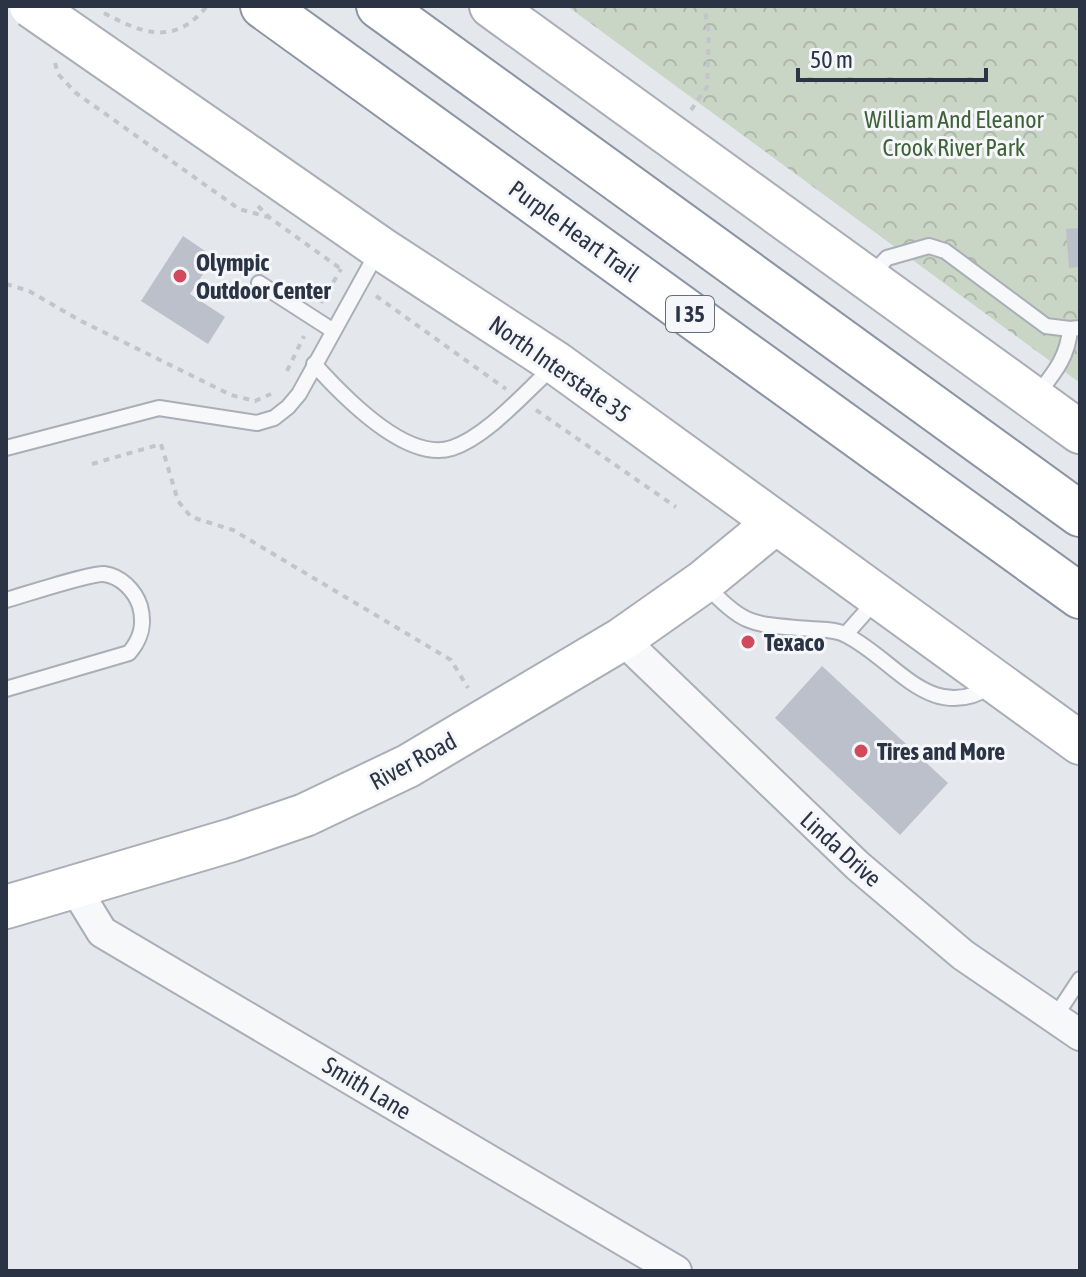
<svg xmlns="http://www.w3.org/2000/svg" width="1086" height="1277" font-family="'Asap Condensed',sans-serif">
	<defs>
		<pattern id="park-crowns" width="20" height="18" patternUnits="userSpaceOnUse" patternTransform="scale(2)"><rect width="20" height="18" fill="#c9d6c5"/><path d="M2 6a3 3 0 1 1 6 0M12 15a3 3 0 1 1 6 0" fill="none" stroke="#adb8ab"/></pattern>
	</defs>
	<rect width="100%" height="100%" fill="#e4e7ec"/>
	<polygon fill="url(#park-crowns)" points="567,6 1080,6 1080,383"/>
	<g fill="#bbc0ca">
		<polygon points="1080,228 1080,267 1069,268 1066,229"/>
		<polygon points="183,236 214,257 190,294 225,317 208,344 141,301"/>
		<polygon points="822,666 948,783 900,835 775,718"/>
	</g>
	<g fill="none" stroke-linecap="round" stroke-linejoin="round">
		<defs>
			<g id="lane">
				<polyline points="871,275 887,258 929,246 945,251 1046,326 1070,329 1080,328"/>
				<polyline points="259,283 332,330"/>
				<path d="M 314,364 C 341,394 406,463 452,448 C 488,436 526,391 554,366"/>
				<path d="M 1037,395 C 1054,373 1068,357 1070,329"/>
				<polyline points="6,448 159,408 257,423 274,418 288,407 299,394 378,251"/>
				<path d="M 706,585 C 745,628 755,624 810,629 C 822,630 836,629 846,635 C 896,660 930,725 992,686"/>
				<path d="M 6,600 C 24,595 90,573 104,574 C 121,576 135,591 140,606 C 145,625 141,639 129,653 L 6,689"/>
				<polyline points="846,634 877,599"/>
				<polyline points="1055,1017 1080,979"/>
			</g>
			<g id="street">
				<polyline points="622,639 858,866 963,955 1080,1035"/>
				<polyline points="75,888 102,932 676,1271"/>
			</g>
			<g id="secondary">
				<polyline points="491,6 1080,432"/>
				<polyline points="249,157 380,248 556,363 1080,743"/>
				<polyline points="6,907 232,840 305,815 408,766 622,639 703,582 775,523"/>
			</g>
			<g id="highway">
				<polyline points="263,6 1080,596"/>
				<polyline points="379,6 1080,514"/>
			</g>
		</defs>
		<use href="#lane" stroke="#a9aeb7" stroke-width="18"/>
		<use href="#street" stroke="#a9aeb7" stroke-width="34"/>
		<use href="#secondary" stroke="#a9aeb7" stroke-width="46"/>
		<use href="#highway" stroke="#8b94a3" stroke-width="48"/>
		<g stroke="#c2c5cb" stroke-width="4" stroke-dasharray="6 6" stroke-linecap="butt">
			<path d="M 104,13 C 143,34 175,46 207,6"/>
			<polyline points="55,63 58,74 76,93 239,209 268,217"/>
			<polyline points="691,110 707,87 709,33 704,6"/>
			<polyline points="258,206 270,218 344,271"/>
			<polyline points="6,284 29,291 79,320 231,395 255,401 271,394"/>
			<polyline points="376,296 506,389"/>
			<polyline points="321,303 341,269"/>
			<polyline points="287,371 304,336"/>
			<polyline points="536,410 676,507"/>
			<polyline points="92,464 161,444 178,501 191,517 233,530 451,660 468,688"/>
		</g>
		<use href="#lane" stroke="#f7f8fa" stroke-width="14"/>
		<use href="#street" stroke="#f7f8fa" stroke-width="30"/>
		<use href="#secondary" stroke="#fff" stroke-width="42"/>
		<use href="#highway" stroke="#fff" stroke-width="44"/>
		<defs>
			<polyline id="secondary-bridge" points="31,6 249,157"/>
		</defs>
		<use href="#secondary-bridge" stroke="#a9aeb7" stroke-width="46" stroke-linecap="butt"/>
		<use href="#secondary-bridge" stroke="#fff" stroke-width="42"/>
	</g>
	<g fill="#d1495b" stroke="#f4f6f9" stroke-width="3">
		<circle cx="180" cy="276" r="8"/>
		<circle cx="748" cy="642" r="8"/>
		<circle cx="861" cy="751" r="8"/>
	</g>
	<g text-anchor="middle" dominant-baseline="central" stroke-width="6" stroke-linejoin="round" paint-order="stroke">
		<rect fill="#f4f6f9" stroke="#676e7b" stroke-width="2" x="666" y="296" width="48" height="36" rx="6"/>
		<g font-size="22" font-weight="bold" fill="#2b3445">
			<text x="690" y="314">I 35</text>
		</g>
		<g font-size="24" fill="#3f6138" stroke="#f4f6f9">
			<text x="954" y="119">William And Eleanor<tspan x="954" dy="28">Crook River Park</tspan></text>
		</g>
		<g font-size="24" fill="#2b3445" stroke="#f4f6f9">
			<text transform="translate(574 231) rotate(36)">Purple Heart Trail</text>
			<text transform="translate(560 369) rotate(35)">North Interstate 35</text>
			<text transform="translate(413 761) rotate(-28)">River Road</text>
			<text transform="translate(841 849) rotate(42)">Linda Drive</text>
			<text transform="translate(367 1088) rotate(31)">Smith Lane</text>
		</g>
		<g font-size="24" font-weight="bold" fill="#2b3445" stroke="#f4f6f9" text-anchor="start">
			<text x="196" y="262">Olympic<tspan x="196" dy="28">Outdoor Center</tspan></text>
			<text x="764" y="642">Texaco</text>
			<text x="877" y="751">Tires and More</text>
		</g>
	</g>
	<rect width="1086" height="1277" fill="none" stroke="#2b3445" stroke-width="16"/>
	<path d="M798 68v12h188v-12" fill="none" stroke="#2b3445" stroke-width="4"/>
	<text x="810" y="68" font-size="24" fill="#2b3445" stroke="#f4f6f9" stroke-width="6" paint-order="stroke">50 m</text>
</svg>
